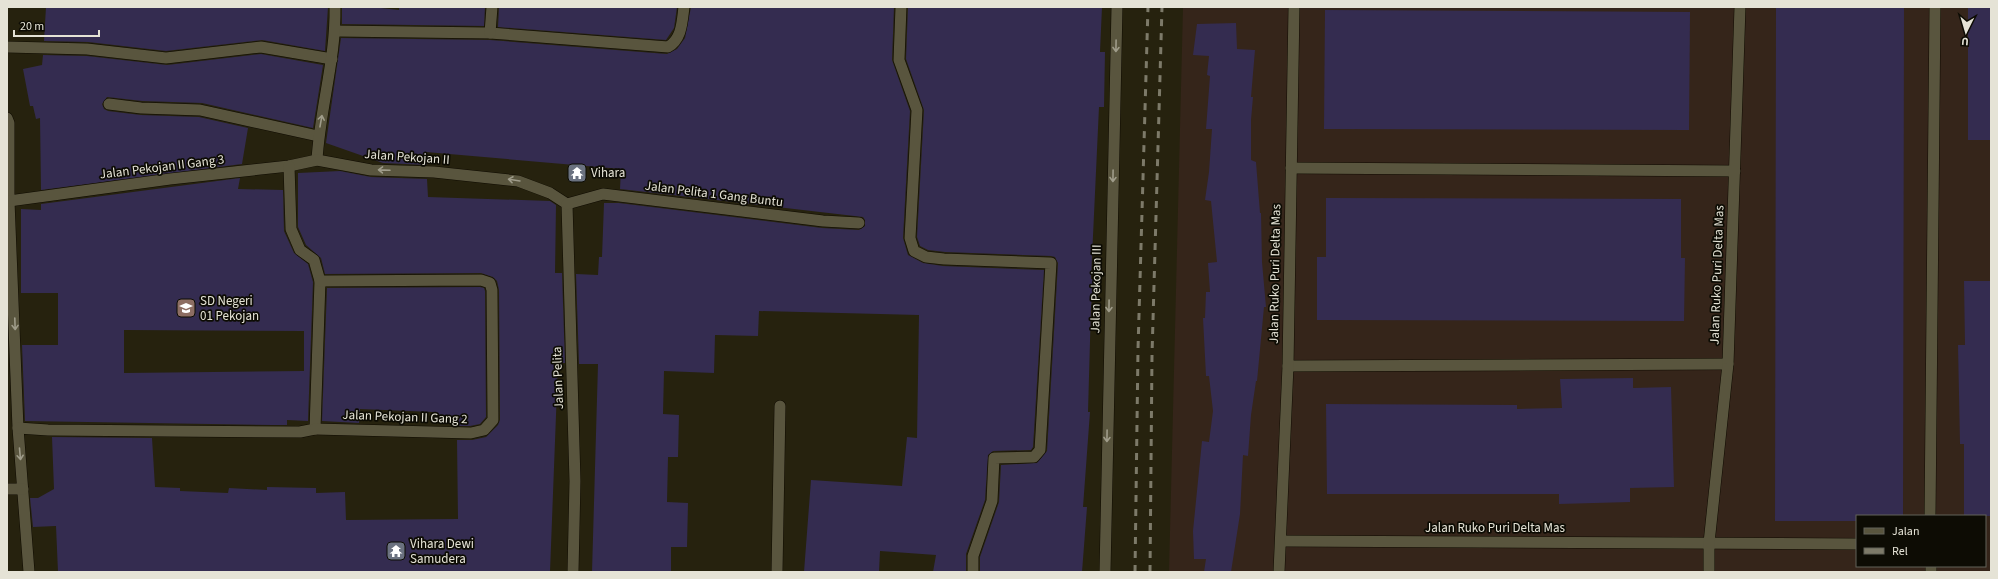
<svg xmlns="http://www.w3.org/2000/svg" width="1998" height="579" font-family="'Source Sans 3',sans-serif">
	<rect width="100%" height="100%" fill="#26220e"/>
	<path fill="#35251a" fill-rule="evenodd" d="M 1183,7 L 1991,7 L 1991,572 L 1169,572 ZM 1857,516 L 1985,516 L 1985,566 L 1857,566 Z"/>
	<g fill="#342c50" fill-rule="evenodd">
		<polygon points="46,7 263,8 328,7 325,51 262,40 166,51 88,42 44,41"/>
		<polygon points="342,7 372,7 399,10 399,7 485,7 484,26 342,24"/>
		<polygon points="499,7 677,7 674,28 666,40 498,27"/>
		<polygon points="691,7 894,7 892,60 910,111 903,238 908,255 923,263 943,266 1044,270 1033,447 1031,450 993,451 988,455 985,500 966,554 966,572 933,572 936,555 880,551 879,572 804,572 811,480 902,486 907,437 917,438 919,315 759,311 758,336 715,335 714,373 664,371 663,414 679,415 678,457 668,457 667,502 688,503 687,547 671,547 671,572 592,572 598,364 579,364 576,274 598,275 599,257 602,257 604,203 619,203 822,228 859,230 865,226 865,220 863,217 620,189 621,169 426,152 427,165 383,163 326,143 341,38 490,40 667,54 677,49 685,38"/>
		<polygon points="908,7 1102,7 1100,52 1105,52 1104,107 1099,107 1091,279 1095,280 1091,306 1088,412 1090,412 1083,507 1087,507 1082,572 980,572 980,557 999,502 1001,465 1037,463 1047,451 1058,263 1055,257 1051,256 945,252 928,250 920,246 917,237 924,110 906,59"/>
		<polygon points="1776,7 1904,7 1903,516 1857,516 1857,521 1775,521"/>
		<rect x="1968" y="7" width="23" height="133"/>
		<polygon points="1325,10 1690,12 1689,130 1324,129"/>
		<polygon points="1236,23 1237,49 1255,50 1251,97 1253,97 1251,120 1251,160 1256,162 1260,213 1261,213 1262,262 1266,307 1264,307 1257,381 1256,381 1251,415 1248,456 1243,455 1240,514 1231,572 1204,572 1206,559 1194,559 1193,531 1202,441 1209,442 1213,411 1209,376 1206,376 1203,318 1205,318 1206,292 1210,292 1208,263 1217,262 1211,201 1205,200 1209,172 1212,129 1206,129 1210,76 1207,75 1209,56 1193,55 1197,24"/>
		<polygon points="261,54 323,65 313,128 202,103 142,101 107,97 102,104 104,109 108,111 141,115 199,117 248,128 242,164 41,190 40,118 36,119 33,106 30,106 23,69 42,65 43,55 87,56 167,65"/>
		<polygon points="340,171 371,177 427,179 428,197 550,201 556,205 555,273 562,273 565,363 558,363 550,572 58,572 56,526 33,527 30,498 38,498 54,489 52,437 152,438 155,487 180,488 180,491 228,493 229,488 267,490 267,487 316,488 316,493 345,492 346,520 458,519 457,440 472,440 486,437 498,425 500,420 499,290 497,281 493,277 481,273 325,274 321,258 306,245 298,227 298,173"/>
		<path d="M 240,178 L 238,189 L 283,190 L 284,231 L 294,253 L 308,264 L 313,282 L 308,421 L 287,420 L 287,425 L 273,425 L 25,421 L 22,345 L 58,345 L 58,293 L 21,293 L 21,209 L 41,210 L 41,204 ZM 124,330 L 304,331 L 304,371 L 124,373 Z"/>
		<polygon points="1326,198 1681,199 1681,258 1685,258 1684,321 1317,320 1317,257 1326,257"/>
		<polygon points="1964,281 1991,281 1991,516 1964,516 1964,444 1960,444 1958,345 1965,345"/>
		<polygon points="480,287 484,288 485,291 486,417 480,424 470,426 457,426 457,419 432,419 433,412 360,409 359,423 322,421 327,288"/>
		<polygon points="1633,378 1633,388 1671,387 1674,487 1630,488 1630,502 1559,504 1559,494 1327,494 1326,404 1517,405 1517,409 1562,408 1560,379"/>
	</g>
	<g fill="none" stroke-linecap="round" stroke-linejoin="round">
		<defs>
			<g id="service">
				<polyline points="1291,168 1735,171"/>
				<polyline points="1288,366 1728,364"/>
				<polyline points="1930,516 1935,7"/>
				<polyline points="1282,541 1857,544"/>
				<polyline points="1931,566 1931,572"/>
				<polyline points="777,572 780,406"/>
				<polyline points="1279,572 1288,366 1294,7"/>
				<polyline points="1709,572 1709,543 1728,364 1740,7"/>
			</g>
			<g id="minor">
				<polyline points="901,7 899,60 917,110 910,238 914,251 926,257 944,259 1051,263 1040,450 1034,457 994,458 992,501 973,556 973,572"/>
				<path d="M 335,31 L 490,33 L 668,47 C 682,39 682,22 684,7"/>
				<polyline points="490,33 492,7"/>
				<polyline points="7,47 87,49 166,58 261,47 332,59"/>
				<polyline points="109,104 141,108 200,110 318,136"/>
				<polyline points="7,118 9,123 9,201 18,428 29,572"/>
				<path d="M 317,160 C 320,108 336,59 335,7"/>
				<polyline points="9,201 170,179 289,166 317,160 371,170 434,172 518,181 550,193 567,204 575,481 573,572"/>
				<polyline points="567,204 603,194 823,221 859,223"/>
				<polyline points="18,428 48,430 300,432 315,429 320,281 314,260 300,250 291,229 289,166"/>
				<polyline points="315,429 471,433 484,430 493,420 492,290 490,283 481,280 320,281"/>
				<polyline points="7,489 23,489"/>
				<polyline points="1105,572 1117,7"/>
			</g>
		</defs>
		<use href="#service" stroke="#0f0b00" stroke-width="12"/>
		<use href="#minor" stroke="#0f0b00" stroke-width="12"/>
		<use href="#service" stroke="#59553e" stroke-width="11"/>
		<use href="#minor" stroke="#59553e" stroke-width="11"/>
		<g stroke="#7d7a69" stroke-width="3" stroke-dasharray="7 7" stroke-linecap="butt">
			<polyline points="1135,572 1138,349 1148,7"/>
			<polyline points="1150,572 1152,355 1162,7"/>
		</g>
	</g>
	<defs><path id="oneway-shaft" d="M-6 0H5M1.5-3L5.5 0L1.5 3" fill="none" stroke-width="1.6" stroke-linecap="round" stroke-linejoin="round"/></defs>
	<g stroke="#9f9c8a">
		<use href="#oneway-shaft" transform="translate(1116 46) rotate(91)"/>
		<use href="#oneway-shaft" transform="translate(321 121) rotate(-80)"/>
		<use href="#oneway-shaft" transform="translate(384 170) rotate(-178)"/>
		<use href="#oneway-shaft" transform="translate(1113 176) rotate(91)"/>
		<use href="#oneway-shaft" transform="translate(514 180) rotate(-171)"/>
		<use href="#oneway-shaft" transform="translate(1109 306) rotate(91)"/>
		<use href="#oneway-shaft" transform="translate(15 324) rotate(88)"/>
		<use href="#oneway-shaft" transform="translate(1107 436) rotate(91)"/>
		<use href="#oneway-shaft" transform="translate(20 454) rotate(85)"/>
	</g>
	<defs>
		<symbol id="temple-square" viewBox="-11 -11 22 22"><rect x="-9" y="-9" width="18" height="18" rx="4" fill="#6b7280" stroke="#0d0c04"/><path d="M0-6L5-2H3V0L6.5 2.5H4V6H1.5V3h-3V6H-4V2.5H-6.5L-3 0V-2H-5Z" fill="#fff"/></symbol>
		<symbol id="school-square" viewBox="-11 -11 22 22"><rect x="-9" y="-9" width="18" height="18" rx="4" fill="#8d6e63" stroke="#0d0c04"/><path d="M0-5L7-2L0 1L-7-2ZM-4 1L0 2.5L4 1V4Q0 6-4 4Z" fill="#fff"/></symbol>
	</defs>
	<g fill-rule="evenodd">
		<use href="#temple-square" x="566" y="162" width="22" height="22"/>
		<use href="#school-square" x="175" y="297" width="22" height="22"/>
		<use href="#temple-square" x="385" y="540" width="22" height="22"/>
	</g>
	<g text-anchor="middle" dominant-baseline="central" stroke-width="3.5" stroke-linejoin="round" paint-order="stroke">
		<g font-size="13" fill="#e5e3d6" stroke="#0d0c04">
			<text transform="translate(407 157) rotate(4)">Jalan Pekojan II</text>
			<text transform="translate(162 167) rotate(-7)">Jalan Pekojan II Gang 3</text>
			<text transform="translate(714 194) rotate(7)">Jalan Pelita 1 Gang Buntu</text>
			<text transform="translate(1275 274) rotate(-89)">Jalan Ruko Puri Delta Mas</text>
			<text transform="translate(1717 275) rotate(-88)">Jalan Ruko Puri Delta Mas</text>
			<text transform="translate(1096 289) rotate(-89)">Jalan Pekojan III</text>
			<text transform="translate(558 378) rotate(-92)">Jalan Pelita</text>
			<text transform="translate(405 417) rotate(2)">Jalan Pekojan II Gang 2</text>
			<text x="1495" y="528">Jalan Ruko Puri Delta Mas</text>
		</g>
		<g font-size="13" fill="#e5e3d6" stroke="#0d0c04" text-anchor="start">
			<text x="591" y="173">Vihara</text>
			<text x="200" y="301">SD Negeri<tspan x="200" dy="15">01 Pekojan</tspan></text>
			<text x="410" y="544">Vihara Dewi<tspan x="410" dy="15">Samudera</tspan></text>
		</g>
	</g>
	<rect width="1998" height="579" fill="none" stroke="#e5e3d6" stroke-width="16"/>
	<rect x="1856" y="515" width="130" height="52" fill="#0d0c04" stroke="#636258"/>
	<rect x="1864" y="528" width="20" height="6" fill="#59553e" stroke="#636258"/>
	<text x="1892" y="535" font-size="12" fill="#e5e3d6">Jalan</text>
	<rect x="1864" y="548" width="20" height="6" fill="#7d7a69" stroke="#636258"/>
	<text x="1892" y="555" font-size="12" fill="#e5e3d6">Rel</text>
	<g transform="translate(1966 32) rotate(185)" stroke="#0d0c04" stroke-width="3" paint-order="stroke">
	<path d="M0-3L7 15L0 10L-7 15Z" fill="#e5e3d6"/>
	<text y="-6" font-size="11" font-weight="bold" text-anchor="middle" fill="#e5e3d6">U</text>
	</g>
	<path d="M14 30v6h85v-6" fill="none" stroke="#e5e3d6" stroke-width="2"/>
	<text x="20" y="30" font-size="12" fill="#e5e3d6" stroke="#0d0c04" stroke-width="3" paint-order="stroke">20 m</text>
</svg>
